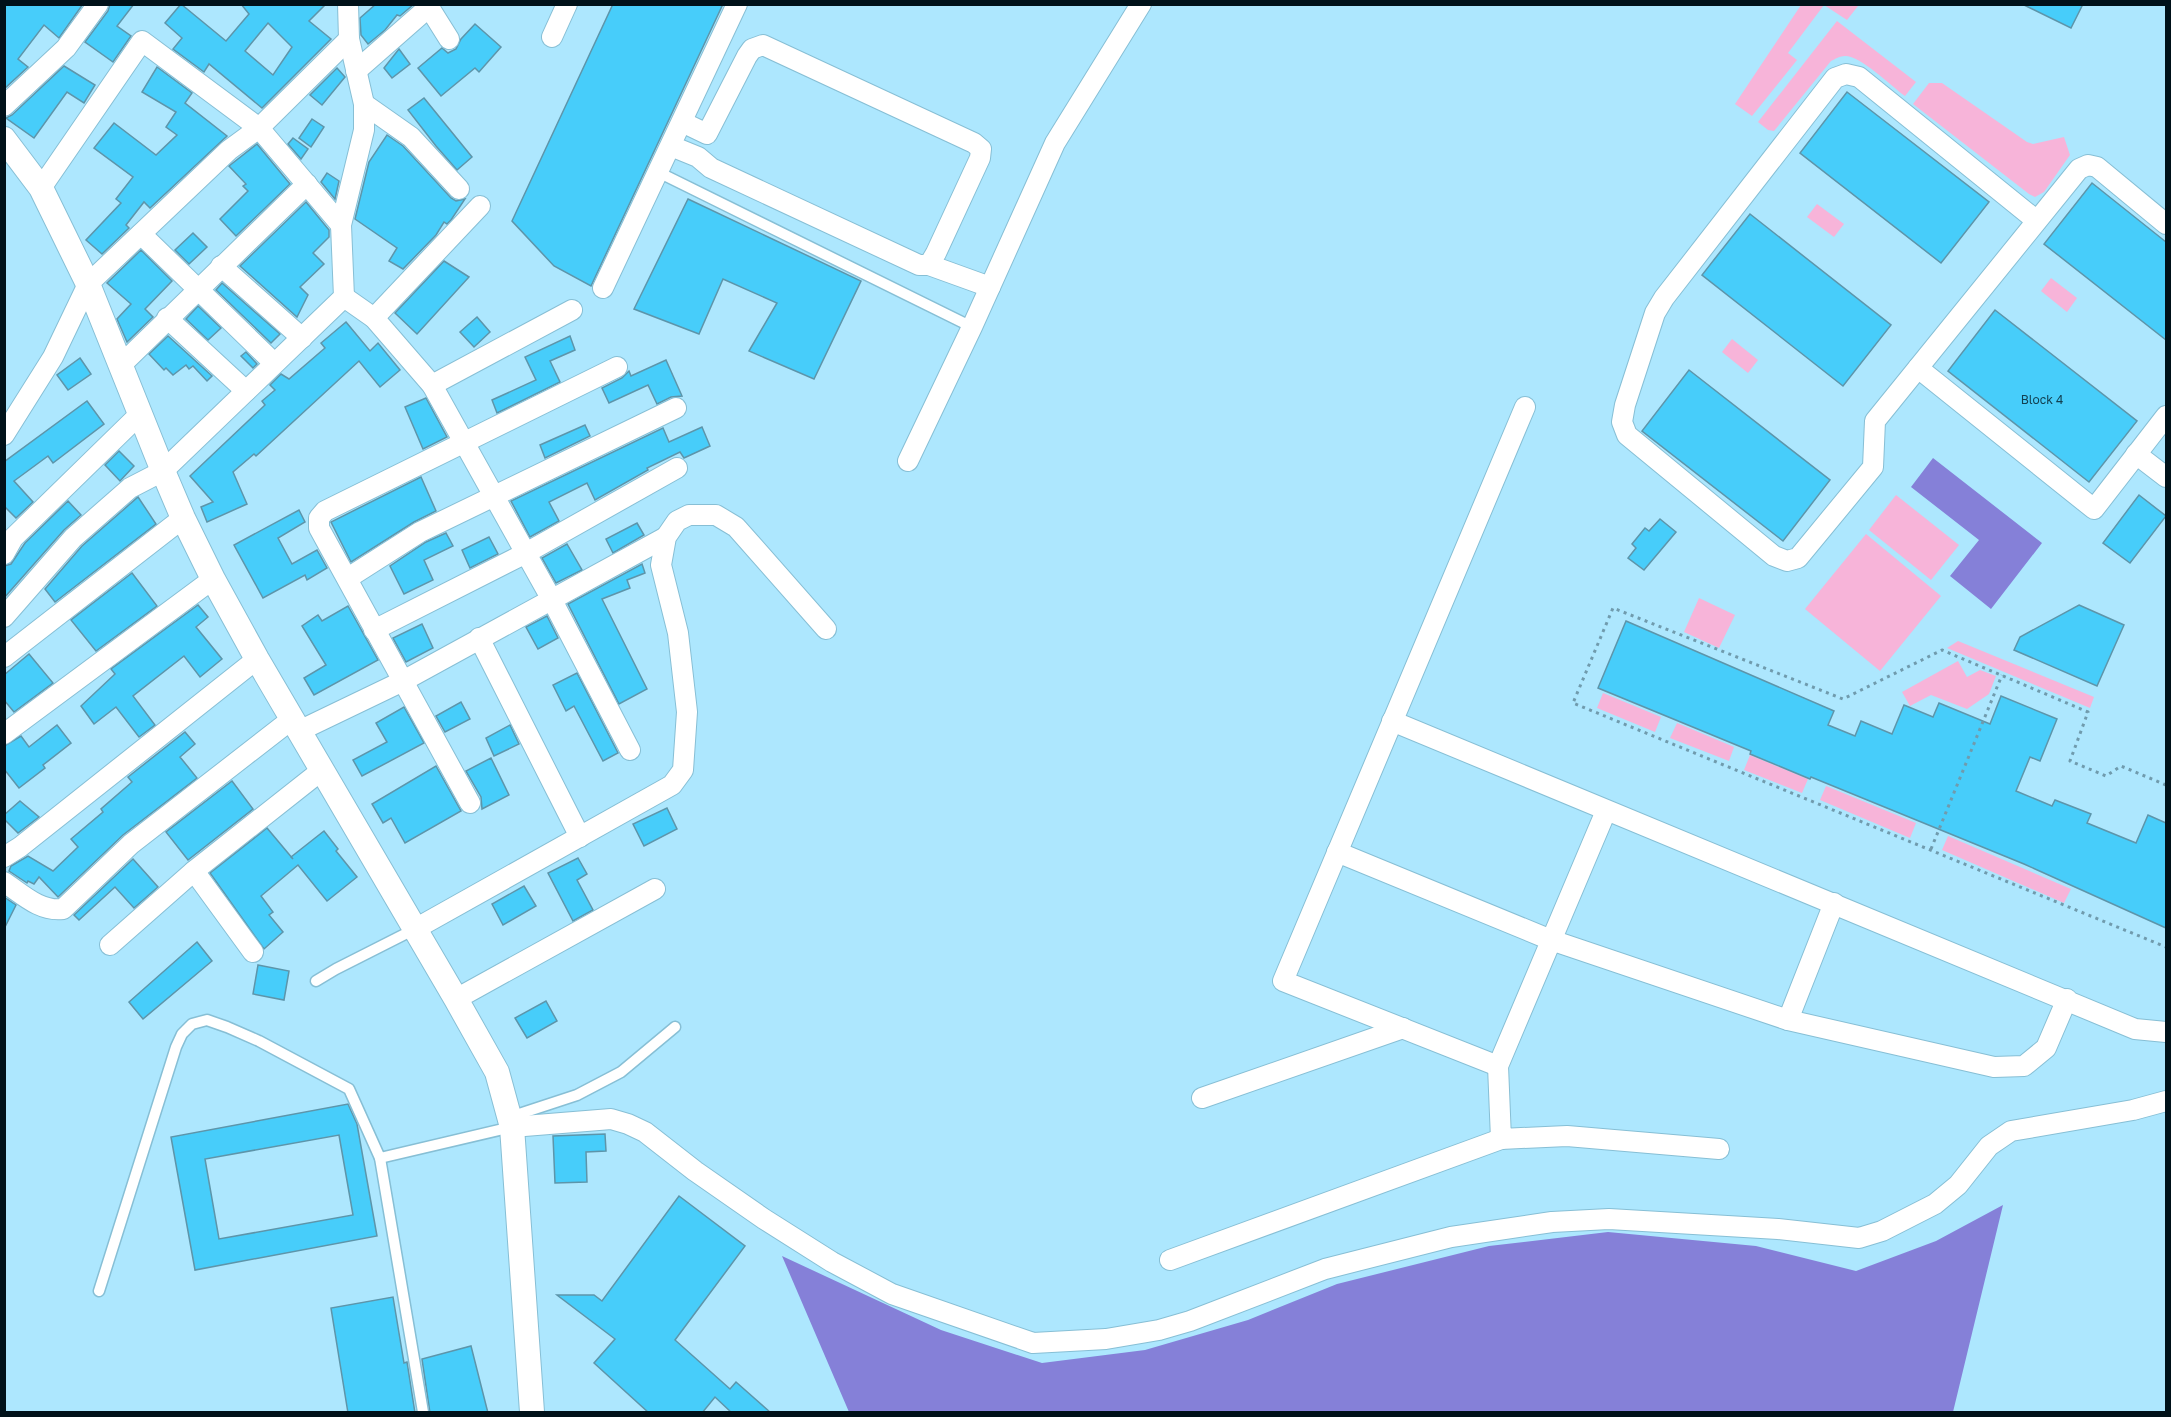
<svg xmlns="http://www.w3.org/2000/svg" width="2171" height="1417" font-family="'Golos Text',sans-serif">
	<rect width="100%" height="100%" fill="#ade7fe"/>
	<g fill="#f7b4d9">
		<polygon points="1856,4 1858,6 1847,20 1824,5 1788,53 1797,60 1752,116 1735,104 1801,5"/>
		<path d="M 1837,21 L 1916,82 L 1905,96 C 1891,86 1861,56 1845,56 C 1840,56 1835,59 1831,61 L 1774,131 L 1768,130 L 1758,122 Z"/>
		<polygon points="1929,83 1942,83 2027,142 2033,144 2064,137 2070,155 2044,192 2035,197 2029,194 1913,104"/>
		<polygon points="1817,204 1844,224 1834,237 1807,217"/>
		<polygon points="2051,278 2077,298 2067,312 2041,291"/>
		<polygon points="1732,339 1758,360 1748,373 1722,352"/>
		<polygon points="1896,495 1959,545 1931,580 1869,530"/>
		<polygon points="1866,534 1941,596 1880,671 1805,609"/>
		<polygon points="1699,598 1735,615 1719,648 1684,632"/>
		<polygon points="1958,641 2094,697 2090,708 1947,648"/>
		<polygon points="1958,661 1967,677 1980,670 1996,676 1989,694 1967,709 1931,695 1910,706 1902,692"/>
		<polygon points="1603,693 1661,717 1655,732 1597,708"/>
		<polygon points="1677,723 1734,747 1729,761 1670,738"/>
		<polygon points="1750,755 1808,779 1802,793 1744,770"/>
		<polygon points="1826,786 1916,823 1910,838 1820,800"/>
		<polygon points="1948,836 2071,889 2064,903 1942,850"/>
	</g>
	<g fill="#8580d8">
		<polygon points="1933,458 2042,543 1991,609 1950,576 1979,540 1911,487"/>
		<polygon points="2003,1205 1953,1412 849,1412 782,1256 941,1330 1042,1363 1145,1350 1248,1320 1337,1284 1489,1246 1608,1232 1756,1246 1856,1271 1936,1241"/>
	</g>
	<g fill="#47cdfa" stroke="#5d95aa" stroke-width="1.5" fill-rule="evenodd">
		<polygon points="4,4 83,4 59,38 44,25 18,59 28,67 4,89"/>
		<polygon points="110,4 134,4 117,26 131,36 113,62 85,42 108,11"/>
		<path d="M 181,4 L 226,41 L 249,14 L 241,4 L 326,4 L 309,21 L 331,39 L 262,108 L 209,64 L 204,72 L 173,49 L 182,38 L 165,23 ZM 268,23 L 292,47 L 273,75 L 245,51 Z"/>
		<polygon points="376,4 414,4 400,16 397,15 385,30 368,44 361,35 360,18"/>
		<polygon points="613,4 723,4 591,286 554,266 512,221"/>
		<polygon points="2022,4 2083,4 2071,28"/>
		<polygon points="475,24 501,47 479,72 475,68 441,96 418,68 442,48 448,53 456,49 461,39"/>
		<polygon points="399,49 410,64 392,78 384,68"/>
		<polygon points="64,66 95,85 84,103 67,92 34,138 6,118 12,115"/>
		<polygon points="157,67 192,93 185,103 227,136 150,208 144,202 126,225 129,228 102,254 86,240 121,203 116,199 133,177 94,148 114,123 156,155 177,135 166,127 176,112 142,92"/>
		<polygon points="337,68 345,77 322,105 310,95"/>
		<polygon points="1847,92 1989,202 1941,263 1800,153"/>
		<polygon points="424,98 472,157 457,170 436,146 408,110"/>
		<polygon points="312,119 324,127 311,147 299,138"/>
		<polygon points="387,135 403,146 451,198 456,201 465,199 451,220 447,224 444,222 436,235 403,269 389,261 397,248 355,219 369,162"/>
		<polygon points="293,138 308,149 301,159 288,144"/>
		<polygon points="257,144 290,184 236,236 220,219 248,191 243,186 246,184 229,166"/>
		<polygon points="327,173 339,181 335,199 321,182"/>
		<polygon points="2092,183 2166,242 2166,340 2044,244"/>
		<polygon points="688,199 861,281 814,379 749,351 777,303 723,279 699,334 634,309"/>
		<polygon points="306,202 329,230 329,237 313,253 324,264 300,287 308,295 297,317 240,266"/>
		<polygon points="1750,214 1891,325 1843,386 1702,275"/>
		<polygon points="193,233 207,247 189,264 175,250"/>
		<polygon points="141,250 172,281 145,309 153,317 127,342 117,319 131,304 107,283"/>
		<polygon points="444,261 469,277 417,334 395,313"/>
		<polygon points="222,283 280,334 271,343 216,290"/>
		<polygon points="198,306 221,328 208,340 186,319"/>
		<polygon points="1995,310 2137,421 2089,482 1948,371"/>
		<polygon points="477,317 490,332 474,347 460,332"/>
		<polygon points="346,322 370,351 378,343 400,370 380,387 359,361 256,456 254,454 233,472 247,504 207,522 201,507 213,502 190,476 265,405 262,401 275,390 270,385 281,374 289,379 325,348 321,343"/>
		<polygon points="168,336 212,376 207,381 193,366 189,369 186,365 173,375 166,368 164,370 149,354"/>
		<polygon points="570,336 575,350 550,361 560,382 497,413 492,400 536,380 525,357"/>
		<polygon points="246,352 257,364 253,368 241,356"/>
		<polygon points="80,358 91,374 68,390 57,375"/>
		<polygon points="666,360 682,396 671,397 657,404 648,385 609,403 602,388 622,378 629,371 631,376"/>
		<polygon points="1689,370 1830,480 1783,541 1642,431"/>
		<polygon points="426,398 447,437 423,449 405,407"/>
		<polygon points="87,401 104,424 53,463 48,456 14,481 33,502 16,518 4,506 4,462"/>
		<polygon points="585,425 590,436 545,458 540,445"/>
		<polygon points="702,427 710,446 684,458 680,452 647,468 648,470 595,500 587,483 549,502 559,521 530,537 511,501 663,428 669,442"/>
		<polygon points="119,451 134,466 120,481 105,465"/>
		<polygon points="421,477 436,511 414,522 351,562 331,522"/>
		<polygon points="2139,495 2166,516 2130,563 2103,543"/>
		<polygon points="138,497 156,524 55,602 45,589 82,546"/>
		<polygon points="68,501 81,515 64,530 4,598 4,566 11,564 25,543"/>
		<polygon points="299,510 305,522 278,538 292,564 317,550 327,568 307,580 305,575 263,598 234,545"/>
		<polygon points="1660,519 1676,532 1644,570 1628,558 1636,548 1632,544 1645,528 1649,531"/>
		<polygon points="637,523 644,535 613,553 606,539"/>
		<polygon points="446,533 453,546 424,560 433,580 404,594 390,566 426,542"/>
		<polygon points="489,537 498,554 470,568 462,550"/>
		<polygon points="567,544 582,570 556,583 542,558"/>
		<polygon points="642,564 645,573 627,580 630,588 602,599 647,689 619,704 568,604"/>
		<polygon points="132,573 157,606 96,651 71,620"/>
		<polygon points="198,605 208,617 196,627 222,659 200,677 184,656 133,696 155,725 139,737 116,707 94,724 81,706 115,674 111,669"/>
		<polygon points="2079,605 2124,625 2097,686 2014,650 2020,637"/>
		<polygon points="348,606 378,660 314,695 304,678 326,665 302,626 318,615 322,621"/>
		<polygon points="547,616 558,638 538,649 526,627"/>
		<polygon points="1626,621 1834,711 1828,725 1855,736 1861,721 1892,734 1904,705 1933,717 1939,703 1990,724 2001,696 2057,719 2040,761 2030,757 2016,791 2052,806 2055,800 2091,814 2087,823 2136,843 2148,815 2166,823 2166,928 2024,864 1811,777 1810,779 1750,754 1751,751 1598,688"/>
		<polygon points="422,624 433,648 406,662 393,638"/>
		<polygon points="29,654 53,683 14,712 4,700 4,675"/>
		<polygon points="577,673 618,753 603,761 574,706 566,711 553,685"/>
		<polygon points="461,702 470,719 445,732 436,716"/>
		<polygon points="404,707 424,743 362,776 353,760 387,742 376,723"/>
		<polygon points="57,725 71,743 43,765 45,768 19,788 4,769 4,746 21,736 29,747"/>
		<polygon points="510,725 519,744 494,756 486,738"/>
		<polygon points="185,732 195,744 180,757 197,778 123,835 58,897 39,877 34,884 28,881 27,883 9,871 11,866 28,856 53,871 78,847 71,839 103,812 101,809 132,782 128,777"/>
		<polygon points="491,758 509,795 482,809 481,797 466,771"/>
		<polygon points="436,766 461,811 405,843 391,818 383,823 372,804"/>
		<polygon points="232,781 253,809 188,860 166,832"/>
		<polygon points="20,801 39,817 18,833 4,819 4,815"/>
		<polygon points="667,808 677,829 644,846 633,824"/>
		<polygon points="267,828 293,859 291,857 324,831 338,849 336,851 357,877 327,901 298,865 261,896 273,912 269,915 283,932 264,949 210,873"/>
		<polygon points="578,858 587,874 577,880 593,910 573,921 548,873"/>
		<polygon points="133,859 158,887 134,908 115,887 79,920 74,915"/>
		<polygon points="524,886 536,906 503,925 492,904"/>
		<polygon points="4,897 16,905 4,929"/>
		<polygon points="197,942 212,961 143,1019 129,1002"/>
		<polygon points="258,965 289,971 284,1000 253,994"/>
		<polygon points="546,1001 557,1021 527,1038 515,1018"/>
		<path d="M 348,1104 L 357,1124 L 377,1236 L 195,1270 L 171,1137 ZM 339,1135 L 353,1215 L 219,1239 L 205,1159 Z"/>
		<polygon points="605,1134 606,1151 586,1152 587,1182 555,1183 553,1136"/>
		<polygon points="679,1196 745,1246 675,1340 730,1389 736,1382 771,1413 732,1413 715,1397 702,1413 649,1413 594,1363 615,1339 557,1295 594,1295 602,1301"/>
		<polygon points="393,1297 404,1363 407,1362 415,1413 348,1413 331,1308"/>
		<polygon points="471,1346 488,1413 430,1413 422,1359"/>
	</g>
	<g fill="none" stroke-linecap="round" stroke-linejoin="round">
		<defs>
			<g id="service">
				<polyline points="658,172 972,327"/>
				<polyline points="316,981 336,969 415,929"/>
				<polyline points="510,1117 577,1095 621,1072 675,1027"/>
				<polyline points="380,1158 423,1412"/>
				<polyline points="99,1291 176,1047 182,1034 192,1024 207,1020 227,1027 259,1041 349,1089 380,1158 512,1127"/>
			</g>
			<g id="minor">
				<polyline points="427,4 449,39"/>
				<polyline points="552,37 567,4"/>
				<polyline points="356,71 429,7"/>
				<polyline points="364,104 411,137 459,189"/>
				<polyline points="4,106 66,48 98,4"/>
				<polyline points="671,146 698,157 711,168 919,265 929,265 936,253 980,158 981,149 974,143 763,45 752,49 747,56 707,134 682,122"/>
				<polyline points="41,188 142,41 259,128 341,225"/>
				<polyline points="2037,221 1859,77 1846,74 1835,78 1664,298 1655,313 1625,405 1622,422 1627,435 1774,556 1787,561 1798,558 1873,467 1875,421 2079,169 2088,165 2097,167 2166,224"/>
				<polyline points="141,234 274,363"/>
				<polyline points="929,265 990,287"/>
				<polyline points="221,266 302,338"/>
				<polyline points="603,288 737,4"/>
				<polyline points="344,297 374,318 432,385 552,600 630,750"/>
				<polyline points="167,318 246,391"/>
				<polyline points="374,318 480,206"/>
				<polyline points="120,366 307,184"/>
				<polyline points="1918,368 2094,509 2166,416"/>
				<polyline points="432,385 572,310"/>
				<polyline points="4,435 53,357 88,284 229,150 259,128 349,39"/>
				<polyline points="2136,454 2166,477"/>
				<polyline points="908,461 972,327 1055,143 1141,4"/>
				<polyline points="4,554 13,538 140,414"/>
				<polyline points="348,578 420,532 676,408"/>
				<polyline points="4,617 73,538 130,488 163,471 344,297 341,225 364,130 364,104 349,39 348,4"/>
				<polyline points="374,630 526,553 677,468"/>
				<polyline points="479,638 580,837"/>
				<polyline points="4,657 183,518"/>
				<polyline points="1392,721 2135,1029 2166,1032"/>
				<polyline points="299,731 403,681 666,537"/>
				<polyline points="4,734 213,579"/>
				<polyline points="470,803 319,528 319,518 325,511 617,367"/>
				<polyline points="1606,811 1498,1066 1501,1139 1567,1136 1719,1149"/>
				<polyline points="1337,852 1551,940 1788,1020 1994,1067 2024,1066 2046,1048 2067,999"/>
				<polyline points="4,857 20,847 257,659"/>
				<polyline points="194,871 253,952"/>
				<path d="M 4,882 C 22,894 40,912 63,909 L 131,844 L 292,719"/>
				<polyline points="415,929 672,785 683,770 687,712 678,633 661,565 666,537 677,521 689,515 716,515 736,527 826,629"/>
				<polyline points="110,945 194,871 322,770"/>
				<polyline points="456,999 655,889"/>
				<polyline points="1788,1020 1834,903"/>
				<polyline points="1498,1066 1283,981 1525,407"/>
				<polyline points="1202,1098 1403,1028"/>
				<polyline points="512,1127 611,1119 628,1124 645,1132 695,1171 764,1219 832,1262 892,1294 1033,1343 1106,1339 1159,1330 1190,1321 1325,1269 1451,1237 1552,1222 1609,1219 1778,1229 1859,1238 1882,1231 1935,1204 1958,1185 1989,1146 2011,1131 2133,1110 2166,1101"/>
				<polyline points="1170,1260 1501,1139"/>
			</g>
			<polyline id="tertiary" points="4,139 41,188 88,284 163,471 183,518 213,579 257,659 456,999 497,1072 512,1127 532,1412"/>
		</defs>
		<use href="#service" stroke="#87bfd5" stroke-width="13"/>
		<use href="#minor" stroke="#87bfd5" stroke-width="22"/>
		<use href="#tertiary" stroke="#87bfd5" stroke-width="26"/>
		<g stroke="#709bad" stroke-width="3" stroke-dasharray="3 4.5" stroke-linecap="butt">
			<polyline points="2166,785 2121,766 2106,776 2070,761 2088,712 1942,650 1843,699 1613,608 1573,703 2166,947"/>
			<polyline points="1931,849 2002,675"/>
		</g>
		<use href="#service" stroke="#fff" stroke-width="10"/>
		<use href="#minor" stroke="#fff" stroke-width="20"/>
		<use href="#tertiary" stroke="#fff" stroke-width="24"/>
	</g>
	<g text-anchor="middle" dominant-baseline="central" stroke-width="4.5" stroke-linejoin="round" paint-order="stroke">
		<g font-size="12" fill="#124051">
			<text x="2042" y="399">Block 4</text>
		</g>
	</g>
	<rect width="2171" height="1417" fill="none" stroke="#001119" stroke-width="12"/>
</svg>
